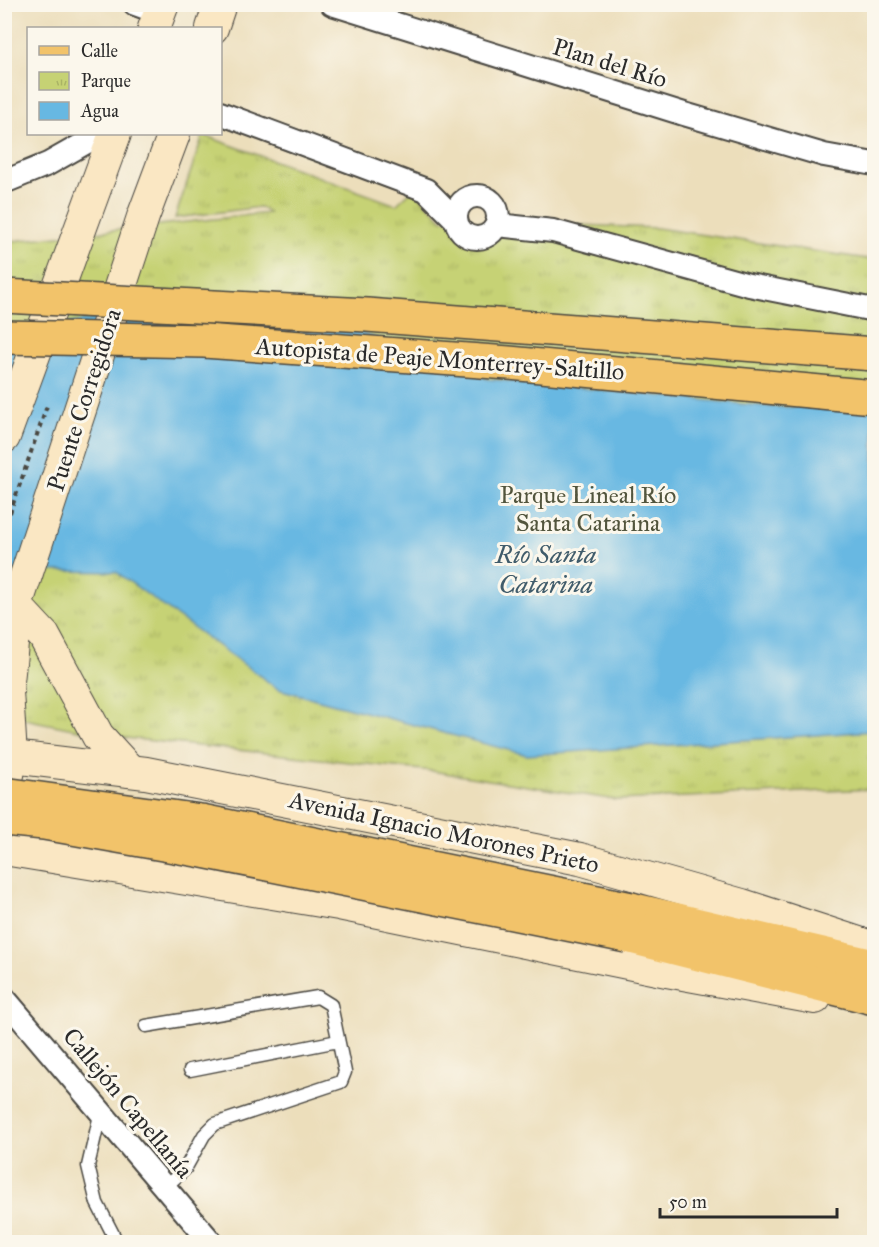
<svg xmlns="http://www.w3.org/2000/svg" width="879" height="1247" font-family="'IM FELL Great Primer',serif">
	<defs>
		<pattern id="park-tufts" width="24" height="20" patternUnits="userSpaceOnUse" patternTransform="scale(1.5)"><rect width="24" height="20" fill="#c6d274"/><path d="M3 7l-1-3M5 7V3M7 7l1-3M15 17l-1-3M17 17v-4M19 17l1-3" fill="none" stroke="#aab465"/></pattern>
	</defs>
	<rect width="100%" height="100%" fill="#fbf7ec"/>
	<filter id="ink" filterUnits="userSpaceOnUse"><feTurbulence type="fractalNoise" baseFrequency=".0167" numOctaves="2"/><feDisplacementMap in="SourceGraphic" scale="12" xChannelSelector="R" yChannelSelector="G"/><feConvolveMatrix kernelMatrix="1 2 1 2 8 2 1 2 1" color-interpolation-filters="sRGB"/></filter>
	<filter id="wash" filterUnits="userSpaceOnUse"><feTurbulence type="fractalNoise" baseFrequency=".008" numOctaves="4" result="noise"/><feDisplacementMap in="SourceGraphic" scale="24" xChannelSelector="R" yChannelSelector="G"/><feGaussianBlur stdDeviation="1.35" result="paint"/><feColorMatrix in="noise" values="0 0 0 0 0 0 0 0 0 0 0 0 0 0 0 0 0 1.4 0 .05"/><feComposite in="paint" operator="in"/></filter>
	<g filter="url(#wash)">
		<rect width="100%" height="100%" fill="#ecdebb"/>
		<polygon fill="url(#park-tufts)" stroke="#787e50" stroke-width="1.5" points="203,135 396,205 413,189 443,220 657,228 874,260 874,789 616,800 432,771 107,736 5,715 4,242 269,213 260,207 175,218"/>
		<polygon fill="#67b8e2" stroke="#497286" stroke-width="1.5" points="248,291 488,379 773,407 874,406 874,731 527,755 278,689 116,572 5,570 5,335"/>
	</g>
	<g filter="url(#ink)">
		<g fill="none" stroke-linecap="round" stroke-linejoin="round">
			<defs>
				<g id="lane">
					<polyline points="146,1026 318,997 331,1005 345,1072 341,1082 215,1124 204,1135 185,1169 164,1188"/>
					<polyline points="190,1070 338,1041"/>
					<polyline points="100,1115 88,1166 97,1203 117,1242"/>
				</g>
				<g id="street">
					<polyline points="135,4 160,13"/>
					<polyline points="332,4 684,114 824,155 874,164"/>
					<polyline points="220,113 426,190 455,219"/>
					<polyline points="4,182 48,164 101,134"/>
					<circle cx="477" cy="217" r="21"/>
					<polyline points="497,225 553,231 749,285 874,310"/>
					<polyline points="4,998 211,1242"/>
				</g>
				<g id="secondary">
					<polyline points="154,28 163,4"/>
					<polyline points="212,28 220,4"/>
					<polyline points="4,437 115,134"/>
					<polyline points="16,606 44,636 98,736 130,771"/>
					<polyline points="4,756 146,773 580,859 742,905 874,948"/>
					<polyline points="8,775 11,756 7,691 16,606 143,217 174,134"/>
					<polyline points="4,849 339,904 667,971 815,998"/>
				</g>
				<g id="primary">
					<polyline points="631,909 874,966"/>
					<polyline points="627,936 874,998"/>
				</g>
			</defs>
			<use href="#lane" stroke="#484641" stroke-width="15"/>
			<use href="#street" stroke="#484641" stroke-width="26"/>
			<use href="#secondary" stroke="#484641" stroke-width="34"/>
			<use href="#primary" stroke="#484641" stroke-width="36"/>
			<polyline stroke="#484641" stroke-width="4" stroke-dasharray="4.5 4.5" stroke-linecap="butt" points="4,530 47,406"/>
			<use href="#lane" stroke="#fff" stroke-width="12"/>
			<use href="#street" stroke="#fff" stroke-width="22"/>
			<use href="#secondary" stroke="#fae7c3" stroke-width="32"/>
			<use href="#primary" stroke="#f2c36a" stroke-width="33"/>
			<defs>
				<g id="primary-bridge">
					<polyline points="4,794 201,821 631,909"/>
					<polyline points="4,819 44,823 203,851 627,936"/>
				</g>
				<g id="highway-bridge">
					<polyline points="4,296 367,315 874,354"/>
					<polyline points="4,337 204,341 509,363 874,397"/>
				</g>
			</defs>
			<use href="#primary-bridge" stroke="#484641" stroke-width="36" stroke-linecap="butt"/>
			<use href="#highway-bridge" stroke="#484641" stroke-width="36" stroke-linecap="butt"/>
			<use href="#primary-bridge" stroke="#f2c36a" stroke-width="33"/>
			<use href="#highway-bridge" stroke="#f2c36a" stroke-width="33"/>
		</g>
	</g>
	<g text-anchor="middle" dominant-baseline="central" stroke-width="6" stroke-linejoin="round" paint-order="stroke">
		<g font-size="24" fill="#2b2b2b" stroke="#fbf7ec">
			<text transform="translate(610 63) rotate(17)">Plan del Río</text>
			<text transform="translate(440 359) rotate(4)">Autopista de Peaje Monterrey-Saltillo</text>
			<text transform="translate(84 400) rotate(-72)">Puente Corregidora</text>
			<text transform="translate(444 832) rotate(12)">Avenida Ignacio Morones Prieto</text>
			<text transform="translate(128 1103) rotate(50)">Callejón Capellanía</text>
		</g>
		<g font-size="24" fill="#52553d" stroke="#fbf7ec">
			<text x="588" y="495">Parque Lineal Río<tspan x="588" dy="28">Santa Catarina</tspan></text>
		</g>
		<g font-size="26" font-style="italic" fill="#405c6b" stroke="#fbf7ec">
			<text x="546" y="554">Río Santa<tspan x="546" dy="30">Catarina</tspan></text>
		</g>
	</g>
	<rect width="879" height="1247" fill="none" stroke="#fbf7ec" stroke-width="24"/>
	<rect x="27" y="27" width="195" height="108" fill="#fbf7ec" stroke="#a8a59f" stroke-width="1.5"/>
	<rect x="39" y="46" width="30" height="9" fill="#f2c36a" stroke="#a8a59f" stroke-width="1.5"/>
	<text x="81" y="57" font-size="18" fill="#2b2b2b">Calle</text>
	<rect x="39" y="72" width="30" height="18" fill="url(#park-tufts)" stroke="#a8a59f" stroke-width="1.5"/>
	<text x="81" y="87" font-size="18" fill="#2b2b2b">Parque</text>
	<rect x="39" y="102" width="30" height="18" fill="#67b8e2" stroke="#a8a59f" stroke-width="1.5"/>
	<text x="81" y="117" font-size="18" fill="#2b2b2b">Agua</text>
	<path d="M660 1208v9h177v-9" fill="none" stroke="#2b2b2b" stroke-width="3"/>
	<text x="669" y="1208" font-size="18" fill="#2b2b2b" stroke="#fbf7ec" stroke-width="4.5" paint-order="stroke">50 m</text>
</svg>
